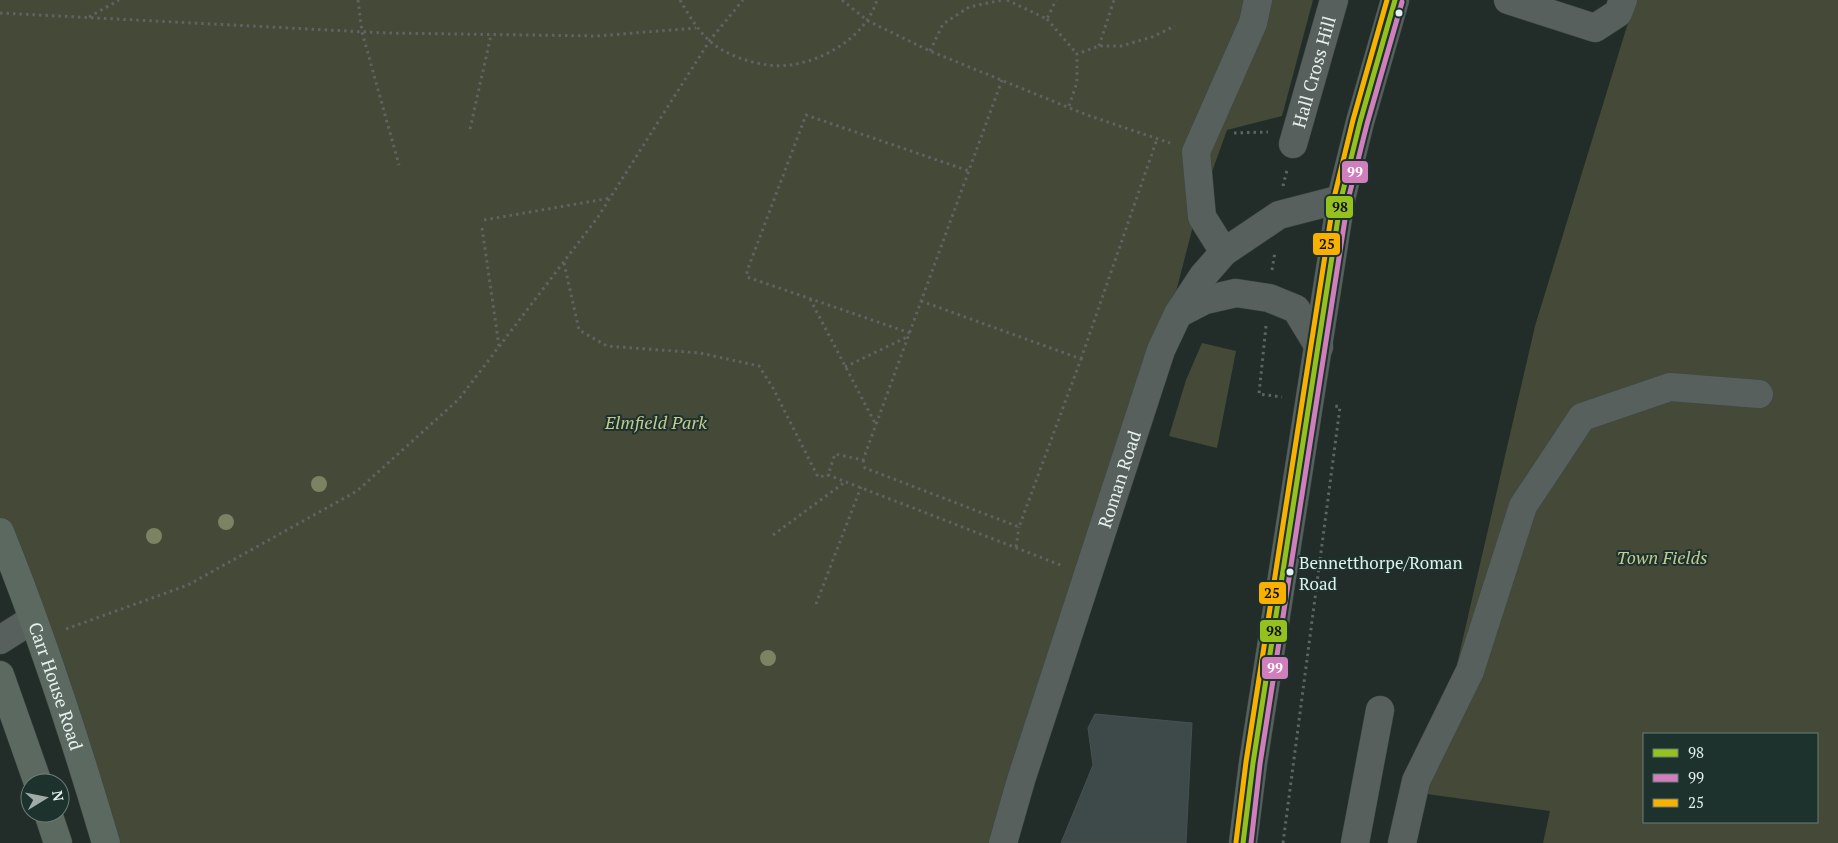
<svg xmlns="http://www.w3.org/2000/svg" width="1838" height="843" font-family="'PT Serif',serif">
	<rect width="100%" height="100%" fill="#222d2a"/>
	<g fill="#454938" fill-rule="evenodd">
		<polygon points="0,0 1313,0 1282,116 1227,130 1194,222 1161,350 998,843 106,843 0,532"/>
		<path d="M 1635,0 L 1838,0 L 1838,843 L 1543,843 L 1550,811 L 1427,794 L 1535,326 ZM 1644,734 L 1817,734 L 1817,822 L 1644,822 Z"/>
		<polygon points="1202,343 1236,351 1217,448 1169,436 1186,380"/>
	</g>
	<polygon fill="#3e4a49" stroke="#475050" points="1095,714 1192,723 1186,843 1061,843 1093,765 1088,728"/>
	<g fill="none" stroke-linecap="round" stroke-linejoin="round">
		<defs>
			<g id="minor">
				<polyline points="1508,0 1595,28 1618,13 1623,0"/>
				<path id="s1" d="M 1293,144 L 1334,0"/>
				<polyline points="1224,252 1202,217 1196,152 1253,23 1258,0"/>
				<polyline points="1178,314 1205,300 1236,293 1269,298 1296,309 1319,347"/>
				<polyline points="0,640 33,619"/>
				<path id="s2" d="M 1003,843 L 1021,780 L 1161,350 L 1178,314 L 1203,276 L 1224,252 L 1279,215 L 1341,199"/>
				<polyline points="1243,843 1253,763 1341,199 1360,122 1395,0"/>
				<polyline points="1355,843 1380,710"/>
				<polyline points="1402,843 1416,781 1470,671 1523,506 1582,417 1670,387 1759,394"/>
			</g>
			<g id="highway">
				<path id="s3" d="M 0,532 C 41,633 75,738 106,843"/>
				<polyline points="0,675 38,783"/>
				<polyline points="48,813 58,843"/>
			</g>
		</defs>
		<use href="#minor" stroke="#3e4846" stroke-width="29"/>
		<use href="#highway" stroke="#3e4846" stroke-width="29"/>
		<g stroke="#5d6462" stroke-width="3" stroke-dasharray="2.5 4" stroke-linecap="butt">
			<polyline points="358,0 362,32 399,165"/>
			<path d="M 680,0 C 691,19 703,40 724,51 C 743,61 769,68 790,65 C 826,60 866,36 877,0"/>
			<polyline points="842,0 868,21 930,51 1087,115 1170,143"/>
			<polyline points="1007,0 1047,19 1056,0"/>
			<polyline points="0,13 386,33 597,36 696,28"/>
			<polyline points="89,17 119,0"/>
			<polyline points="1047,19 1077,54"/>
			<polyline points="1099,46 1114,0"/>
			<polyline points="930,51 943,24 969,7 1002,0"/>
			<polyline points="1002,80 863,460 835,454 828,475 1063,566"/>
			<polyline points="1069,106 1077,82 1077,54 1099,46 1121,46 1152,37 1175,26"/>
			<polyline points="470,129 491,35"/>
			<polyline points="1234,133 1268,132"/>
			<polyline points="1283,186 1287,170"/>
			<polyline points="484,220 611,198"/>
			<polyline points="482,228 499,346"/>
			<polyline points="564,263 579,330 607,346 700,353 759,366 773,388 818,477 828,475"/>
			<polyline points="1272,270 1275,252"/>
			<polyline points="810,299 876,425"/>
			<polyline points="1266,326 1259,394 1282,397"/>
			<polyline points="910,333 747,277 747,271 806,115 969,171"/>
			<polyline points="1081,359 1157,139"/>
			<polyline points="845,367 909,336"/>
			<polyline points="863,460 865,468 1019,527 1081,359 921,301"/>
			<polyline points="773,535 845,482"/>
			<polyline points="1016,547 1019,527"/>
			<polyline points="816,604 861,487"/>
			<polyline points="66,629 188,585 357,491 459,399 598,217 710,40 743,0"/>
			<polyline points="1283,843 1340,407 1335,406"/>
		</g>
		<use href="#minor" stroke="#57605d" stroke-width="28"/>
		<use href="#highway" stroke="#5c6960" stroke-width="28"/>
		<defs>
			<polyline id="bus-1" points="1243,843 1253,763 1341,199 1360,122 1395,0"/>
			<polyline id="bus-2" points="1251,843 1260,764 1348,200 1367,124 1402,2"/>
			<polyline id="bus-3" points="1236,842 1246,762 1334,198 1353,120 1387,0"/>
		</defs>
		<use href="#bus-1" stroke="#1d322c" stroke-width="9"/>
		<use href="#bus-2" stroke="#1d322c" stroke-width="9"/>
		<use href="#bus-3" stroke="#1d322c" stroke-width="9"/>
		<use href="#bus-1" stroke="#95c11e" stroke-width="5"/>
		<use href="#bus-2" stroke="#d07fbc" stroke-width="5"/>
		<use href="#bus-3" stroke="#f9b100" stroke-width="5"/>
	</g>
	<g fill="#7b8363">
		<circle cx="319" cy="484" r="8"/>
		<circle cx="226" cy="522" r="8"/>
		<circle cx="154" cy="536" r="8"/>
		<circle cx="768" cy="658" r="8"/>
	</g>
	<g fill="#e4f0ec" stroke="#1d322c" stroke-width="2">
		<circle cx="1399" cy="13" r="4.5"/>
		<circle cx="1290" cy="572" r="4.5"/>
	</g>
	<g text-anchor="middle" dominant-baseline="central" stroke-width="4" stroke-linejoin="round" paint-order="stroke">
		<g font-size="17" fill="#e4f0ec" stroke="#1d322c" text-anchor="start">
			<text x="1299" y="562">Bennetthorpe/Roman<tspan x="1299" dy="21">Road</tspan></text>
		</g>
		<g font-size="18" fill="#e4f0ec" stroke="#1d322c">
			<text stroke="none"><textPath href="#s1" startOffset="75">Hall Cross Hill</textPath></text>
			<text stroke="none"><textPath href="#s2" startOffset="382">Roman Road</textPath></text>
			<text stroke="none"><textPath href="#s3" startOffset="164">Carr House Road</textPath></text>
		</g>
		<g font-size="18" font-style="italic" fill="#c4ca92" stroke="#1d322c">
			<text x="656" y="422">Elmfield Park</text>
			<text x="1662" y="557">Town Fields</text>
		</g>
	</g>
	<g stroke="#1d322c" stroke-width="2">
		<rect x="1341" y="160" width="28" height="24" rx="5" fill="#d07fbc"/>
		<rect x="1325" y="195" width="29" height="24" rx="5" fill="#95c11e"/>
		<rect x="1312" y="232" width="29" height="24" rx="5" fill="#f9b100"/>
		<rect x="1258" y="581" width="29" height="24" rx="5" fill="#f9b100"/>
		<rect x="1259" y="619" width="29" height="24" rx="5" fill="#95c11e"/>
		<rect x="1261" y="656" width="28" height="24" rx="5" fill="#d07fbc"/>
	</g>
	<g font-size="14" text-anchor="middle" font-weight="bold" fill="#fff">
		<text x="1355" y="177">99</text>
		<text x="1275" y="673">99</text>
	</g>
	<g font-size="14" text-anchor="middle" font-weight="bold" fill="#111">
		<text x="1340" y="212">98</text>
		<text x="1327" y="249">25</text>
		<text x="1272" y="598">25</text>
		<text x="1274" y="636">98</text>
	</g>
	<rect x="1643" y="733" width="175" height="90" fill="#1d322c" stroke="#6d7e79"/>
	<rect x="1653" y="749" width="25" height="8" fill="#95c11e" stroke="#6d7e79"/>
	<text x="1688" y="758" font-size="15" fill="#e4f0ec">98</text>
	<rect x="1653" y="774" width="25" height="8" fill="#d07fbc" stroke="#6d7e79"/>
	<text x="1688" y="783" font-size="15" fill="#e4f0ec">99</text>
	<rect x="1653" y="799" width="25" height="8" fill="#f9b100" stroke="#6d7e79"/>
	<text x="1688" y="808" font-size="15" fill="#e4f0ec">25</text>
	<g transform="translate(45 798) rotate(80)"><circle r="24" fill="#1d322c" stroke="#6d7e79"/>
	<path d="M0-4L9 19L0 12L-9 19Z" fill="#a0aca8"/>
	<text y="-8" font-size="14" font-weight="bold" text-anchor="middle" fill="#e4f0ec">N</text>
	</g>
</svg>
